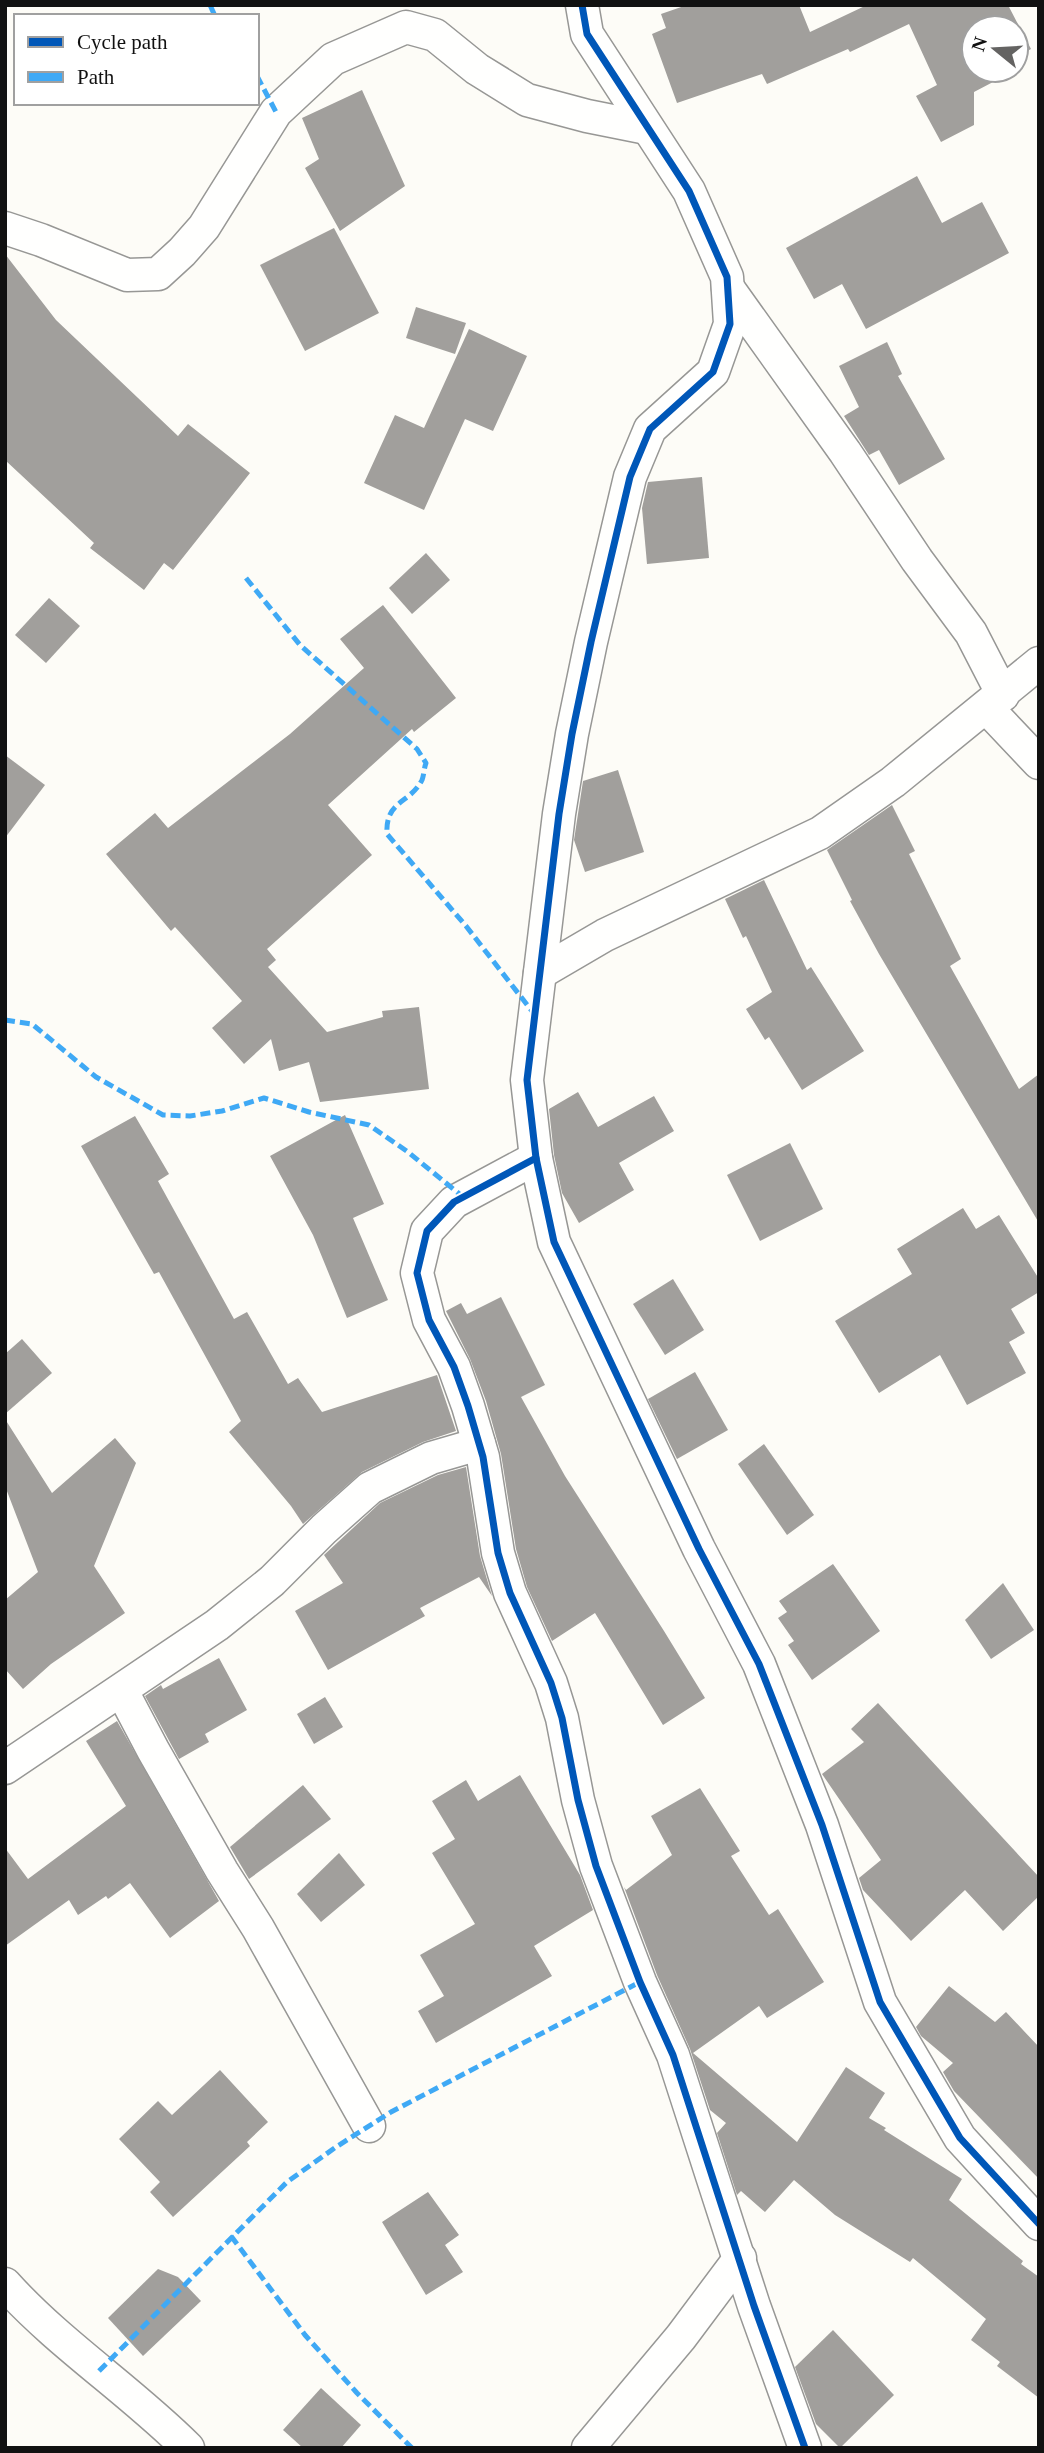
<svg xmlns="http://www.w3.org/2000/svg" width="1044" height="2453" font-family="'Times New Roman',serif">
	<rect width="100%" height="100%" fill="#fdfcf7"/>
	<g fill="#a19f9c">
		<polygon points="687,5 799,5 810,32 867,5 1008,5 1031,49 1016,57 1016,28 974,28 974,70 1014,71 974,92 974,125 941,142 916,96 937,85 909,24 850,52 848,49 767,84 762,74 677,103 652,34 666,28 661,14"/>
		<polygon points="362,90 405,186 340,231 305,168 319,159 302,118"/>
		<polygon points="917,176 942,223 982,202 1009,253 866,329 842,284 814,299 786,248"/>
		<polygon points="334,228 379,313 305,351 260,265"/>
		<polygon points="5,254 56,320 178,436 188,424 250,473 173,570 164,563 144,590 90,548 94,543 5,460"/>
		<polygon points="416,307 466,323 455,354 406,338"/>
		<polygon points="469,329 527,356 493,431 465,419 424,510 364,483 395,415 424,428"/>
		<polygon points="887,342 902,374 898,376 945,459 899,485 879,450 869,455 844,416 859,407 839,366"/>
		<polygon points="702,477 709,558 647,564 642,508 648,482"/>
		<polygon points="426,553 450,580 412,614 389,588"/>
		<polygon points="49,598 80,626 46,663 15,635"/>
		<polygon points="383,605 456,698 414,732 412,729 328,805 372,855 267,949 276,960 268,967 327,1032 383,1017 382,1011 419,1007 429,1089 320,1102 309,1062 279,1071 271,1039 244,1064 212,1028 242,1001 175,927 171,931 106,854 155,813 168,828 290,734 364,668 340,639"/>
		<polygon points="5,755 45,785 5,838"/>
		<polygon points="618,770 644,852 585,872 574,840 583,781"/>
		<polygon points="892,805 915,851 909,854 961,959 950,966 1019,1089 1039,1074 1039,1223 879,954 850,901 852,900 827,850"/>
		<polygon points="764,880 807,970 811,967 864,1051 802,1090 769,1037 765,1040 746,1009 772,992 746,936 743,938 725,899"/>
		<polygon points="578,1092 598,1127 654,1096 674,1131 619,1163 634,1190 579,1223 562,1193 554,1155 549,1109"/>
		<polygon points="345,1115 384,1204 353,1218 388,1300 347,1318 313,1235 270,1156"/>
		<polygon points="135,1116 169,1174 158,1181 234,1319 247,1312 288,1384 298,1378 322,1412 437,1375 456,1431 423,1442 362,1472 303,1524 291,1506 229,1432 241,1421 159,1272 154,1274 81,1146"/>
		<polygon points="790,1143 823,1209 760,1241 727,1175"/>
		<polygon points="963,1208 976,1229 999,1215 1039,1279 1039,1292 1011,1309 1025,1333 1009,1342 1026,1373 967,1405 940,1355 879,1393 835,1321 912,1274 897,1249"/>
		<polygon points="673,1279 704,1330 665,1355 633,1304"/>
		<polygon points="501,1297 545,1385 521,1397 565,1476 664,1631 705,1698 663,1725 595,1613 552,1641 527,1587 516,1549 501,1454 486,1401 470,1359 446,1311 461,1303 467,1314"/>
		<polygon points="22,1339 52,1373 5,1414 5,1354"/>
		<polygon points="695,1372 728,1430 677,1459 648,1399"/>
		<polygon points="5,1419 52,1493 115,1438 136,1463 94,1566 125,1613 51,1664 23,1689 5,1669 5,1600 38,1572 5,1486"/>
		<polygon points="764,1444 814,1515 787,1535 738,1464"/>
		<polygon points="466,1467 480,1556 492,1596 479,1577 420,1608 425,1616 328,1670 295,1611 343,1583 324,1555 380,1503 438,1475"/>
		<polygon points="833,1564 880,1631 812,1680 788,1645 794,1641 778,1618 787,1612 779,1601"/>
		<polygon points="1003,1583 1034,1630 991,1659 965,1620"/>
		<polygon points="219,1658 247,1710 205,1734 209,1742 179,1759 145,1696 161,1685 163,1689"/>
		<polygon points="325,1697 343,1727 314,1744 297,1714"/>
		<polygon points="878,1703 1039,1877 1039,1896 1003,1931 965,1890 911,1941 863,1890 859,1878 881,1860 822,1774 864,1742 851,1729"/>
		<polygon points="117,1721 219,1901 170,1938 130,1883 108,1899 106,1896 78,1915 69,1900 5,1946 5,1848 28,1879 126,1806 86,1741"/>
		<polygon points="520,1775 580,1875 593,1910 534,1946 552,1976 436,2043 418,2011 444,1996 420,1955 475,1924 432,1853 455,1839 432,1801 466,1780 478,1801"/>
		<polygon points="303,1785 331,1819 249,1879 230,1847"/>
		<polygon points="700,1788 740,1851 731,1856 769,1915 778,1909 824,1982 767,2018 759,2006 693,2053 797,2142 846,2067 885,2093 869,2118 886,2128 884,2130 962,2179 949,2200 1023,2261 1021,2264 1039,2277 1039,2398 997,2366 1000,2362 971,2340 986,2319 913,2258 910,2262 835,2215 794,2180 765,2212 741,2191 737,2195 717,2133 726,2123 710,2110 690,2049 657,1975 624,1887 626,1890 672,1855 651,1816"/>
		<polygon points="339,1853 365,1885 321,1922 297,1894"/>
		<polygon points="949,1986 995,2022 1006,2012 1039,2047 1039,2179 954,2091 943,2072 953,2063 921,2036 916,2027"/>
		<polygon points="220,2070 268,2122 247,2142 250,2146 173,2217 150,2192 160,2182 119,2139 158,2101 172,2115"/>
		<polygon points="428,2192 459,2235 445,2245 463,2272 426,2295 382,2222"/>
		<polygon points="158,2269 178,2277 201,2301 143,2356 108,2318"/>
		<polygon points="833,2330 894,2395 840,2448 816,2424 795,2367"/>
		<polygon points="321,2388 361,2425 341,2448 303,2448 283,2430"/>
	</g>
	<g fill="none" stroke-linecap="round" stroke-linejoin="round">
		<defs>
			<g id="street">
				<polyline points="582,5 587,34 689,191 727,277 730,324 713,372 650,429 630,477 591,642 572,734 559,814 527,1080 536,1158 554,1242 699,1549 759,1664 822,1825 880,2002 960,2138 1039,2224"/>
				<polyline points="5,228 41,240 127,275 158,274 182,252 204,227 276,112 333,59 406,27 435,35 477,69 527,100 587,116 647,128"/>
				<polyline points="728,288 845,452 917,560 971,633 1003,695"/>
				<polyline points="986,707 1039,763"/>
				<polyline points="540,973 605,935 820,833 893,782 1039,663"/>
				<polyline points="536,1158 454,1202 427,1231 417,1273 429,1320 454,1367 468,1406 483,1457 498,1553 510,1593 551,1683 562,1718 578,1800 596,1866 640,1982 673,2055 754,2306 805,2448"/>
				<polyline points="122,1691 153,1750 222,1871 258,1928 369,2126"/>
				<polyline points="5,1768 217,1625 272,1581 324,1529 370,1488 431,1458 479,1444"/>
				<path d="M 5,2284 C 60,2345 130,2390 188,2448"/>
				<polyline points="588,2448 681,2337 740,2258"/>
			</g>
		</defs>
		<use href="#street" stroke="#979795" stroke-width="35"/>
		<use href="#street" stroke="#fffffe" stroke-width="32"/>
		<g stroke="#3fa9f5" stroke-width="5" stroke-dasharray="10 5" stroke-linecap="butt">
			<polyline points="210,5 215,16"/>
			<polyline points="257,76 276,112"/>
			<path d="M 246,578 L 300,645 L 417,749 L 426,763 C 424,768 424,775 422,780 C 410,804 385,800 387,834 L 466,926 L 535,1015"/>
			<polyline points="5,1020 32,1024 96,1077 163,1115 190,1116 222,1111 264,1098 309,1112 369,1125 408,1152 463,1197"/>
			<polyline points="231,2236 305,2335 357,2393 412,2448"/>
			<polyline points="99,2371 287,2182 336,2147 391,2112 640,1982"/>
		</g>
		<defs>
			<g id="cycleway">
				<polyline points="582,5 587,34 689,191 727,277 730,324 713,372 650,429 630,477 591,642 572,734 559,814 527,1080 536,1158 554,1242 699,1549 759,1664 822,1825 880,2002 960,2138 1039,2224"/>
				<polyline points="536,1158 454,1202 427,1231 417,1273 429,1320 454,1367 468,1406 483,1457 498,1553 510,1593 551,1683 562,1718 578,1800 596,1866 640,1982 673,2055 754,2306 805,2448"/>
			</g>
		</defs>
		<use href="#cycleway" stroke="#fff" stroke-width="11"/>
		<use href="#cycleway" stroke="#0057b8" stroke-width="7"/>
	</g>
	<rect width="1044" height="2453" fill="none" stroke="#111111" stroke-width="14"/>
	<rect x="14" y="14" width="245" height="91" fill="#ffffff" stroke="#a0a0a0" stroke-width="2"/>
	<rect x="28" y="37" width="35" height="10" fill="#0057b8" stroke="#a0a0a0" stroke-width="2"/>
	<text x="77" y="49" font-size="21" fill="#111111">Cycle path</text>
	<rect x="28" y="72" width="35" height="10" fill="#3fa9f5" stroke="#a0a0a0" stroke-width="2"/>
	<text x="77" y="84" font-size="21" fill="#111111">Path</text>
	<g transform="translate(995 49) rotate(288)"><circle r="33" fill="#ffffff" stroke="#a0a0a0" stroke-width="2"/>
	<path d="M0-5L12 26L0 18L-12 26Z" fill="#646362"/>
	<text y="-10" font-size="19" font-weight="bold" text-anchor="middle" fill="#111111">N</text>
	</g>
</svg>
